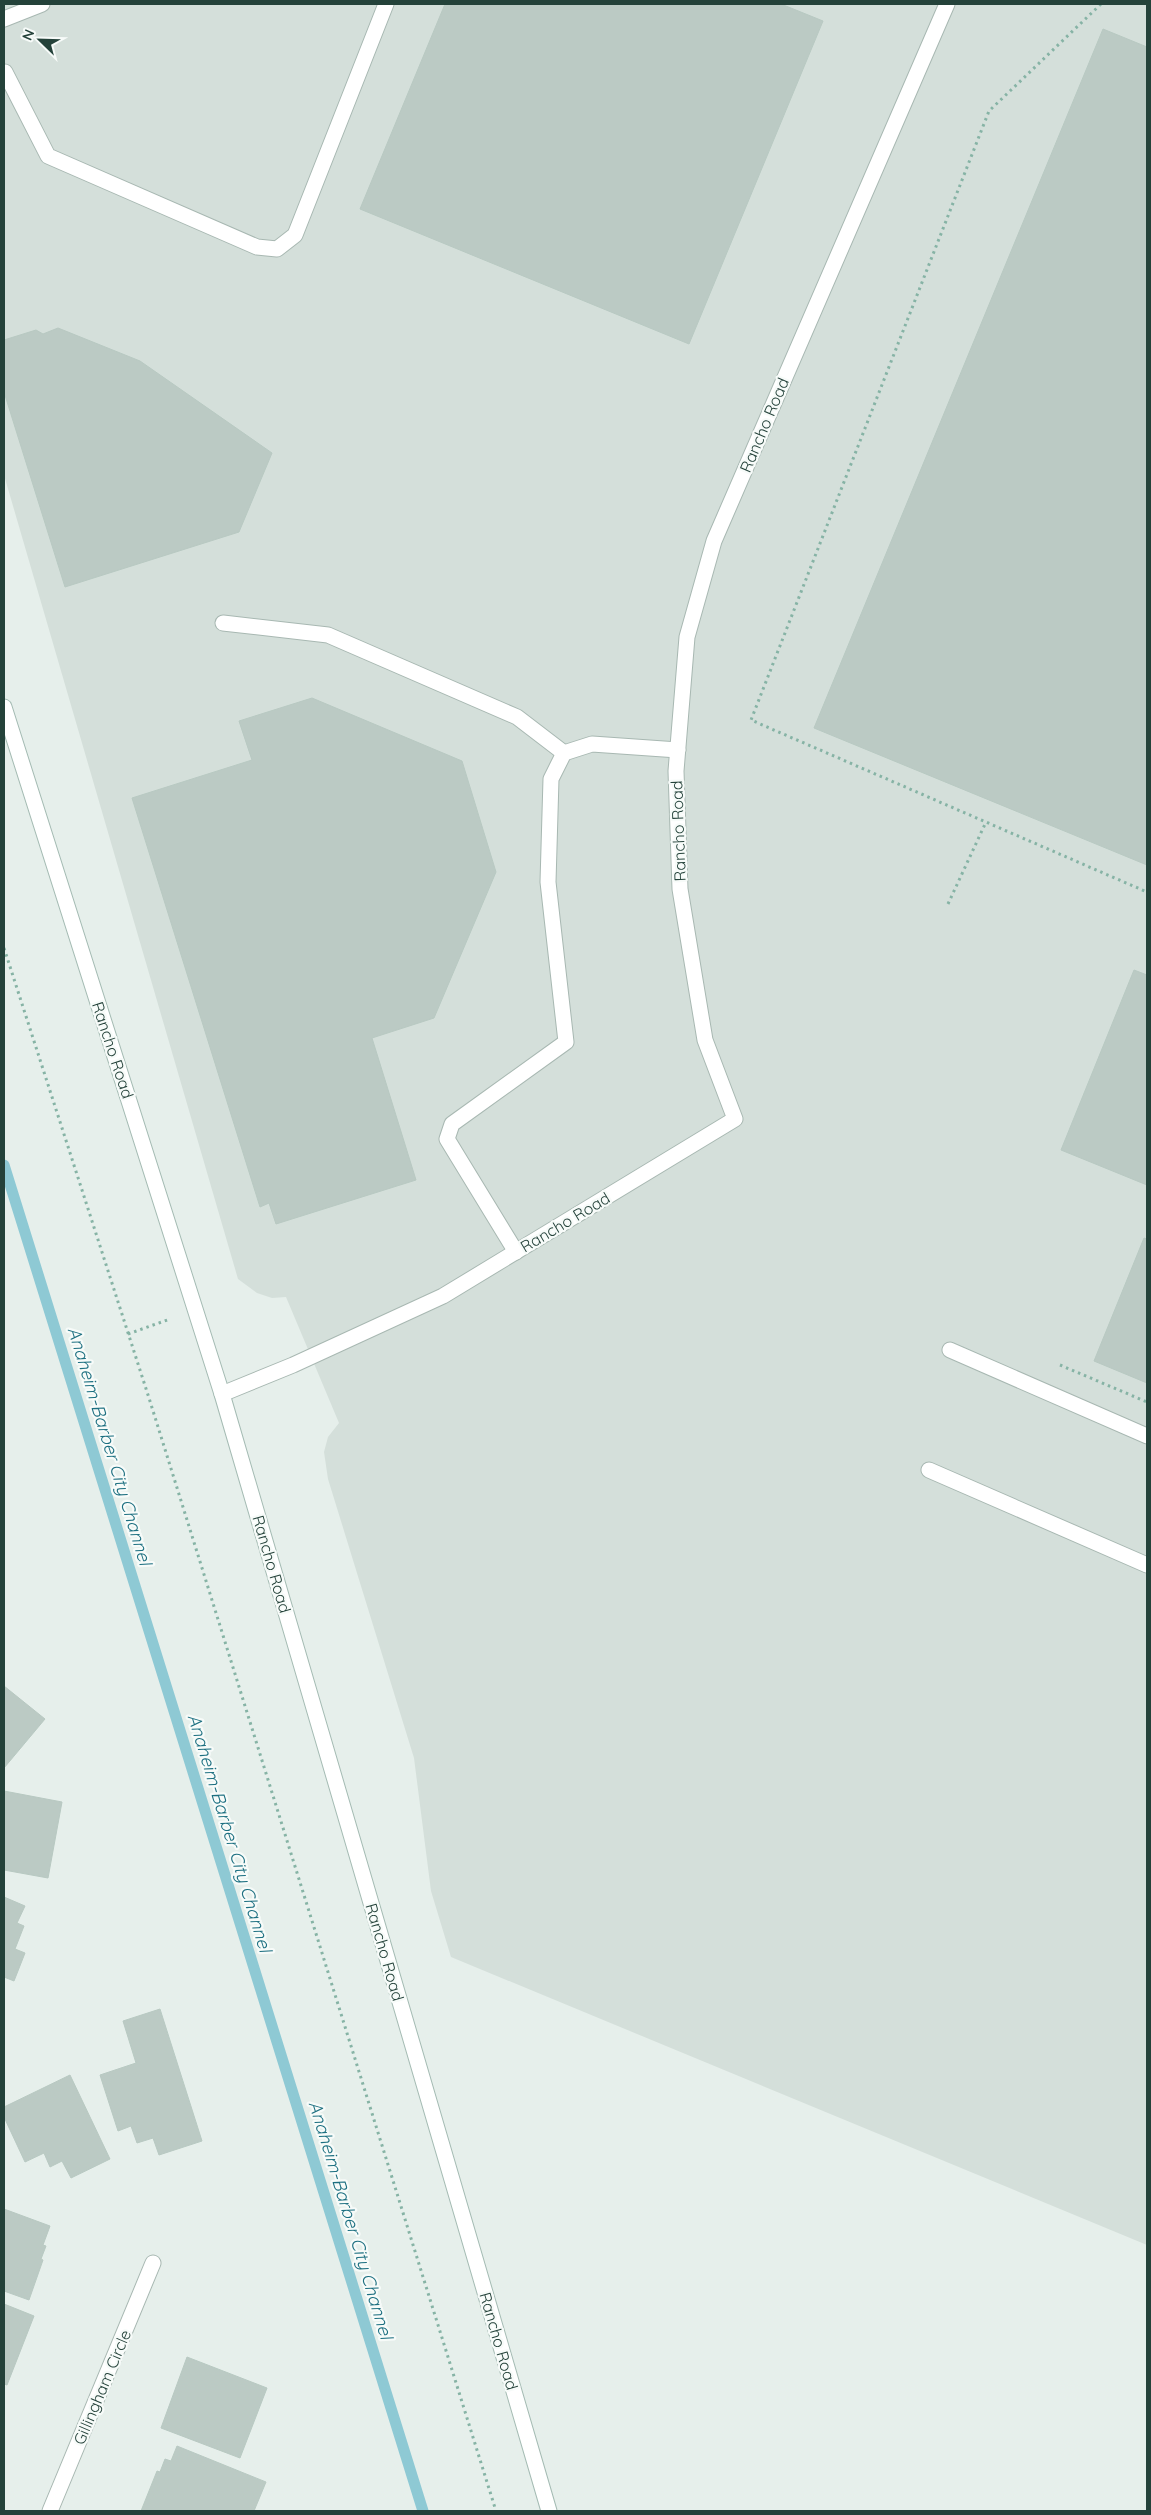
<svg xmlns="http://www.w3.org/2000/svg" width="1151" height="2515" font-family="Quicksand,sans-serif">
	<rect width="100%" height="100%" fill="#e6efeb"/>
	<polygon fill="#d4dfda" points="4,4 1147,4 1147,2245 451,1957 431,1891 414,1758 328,1479 324,1452 328,1437 339,1423 286,1297 272,1298 257,1293 238,1279 4,475"/>
	<g fill="none" stroke-linecap="round" stroke-linejoin="round">
		<polyline stroke="#8ec9d4" stroke-width="11" points="4,1165 423,2511"/>
	</g>
	<g fill="#bbcac4" stroke="#b8c9c2">
		<polygon points="445,4 781,4 823,21 689,344 360,209"/>
		<polygon points="1103,29 1147,47 1147,865 814,728"/>
		<polygon points="58,328 140,361 272,453 239,532 65,587 4,392 4,340 36,330 43,334"/>
		<polygon points="312,698 462,761 496,872 434,1018 372,1038 416,1180 276,1224 269,1203 260,1207 132,798 252,760 239,721"/>
		<polygon points="1134,970 1147,975 1147,1185 1061,1150"/>
		<polygon points="1144,1238 1147,1239 1147,1383 1094,1361"/>
		<polygon points="4,1686 45,1719 4,1768"/>
		<polygon points="4,1791 62,1802 48,1878 4,1870"/>
		<polygon points="4,1897 25,1906 17,1923 24,1926 15,1949 25,1953 14,1981 4,1977"/>
		<polygon points="160,2009 202,2141 159,2155 153,2138 137,2143 131,2126 118,2131 100,2075 136,2063 123,2021"/>
		<polygon points="70,2075 110,2159 71,2178 62,2161 50,2167 44,2153 25,2162 4,2117 4,2107"/>
		<polygon points="4,2209 50,2226 43,2245 46,2246 41,2259 43,2260 29,2300 4,2291"/>
		<polygon points="4,2304 34,2316 7,2385 4,2384"/>
		<polygon points="187,2357 267,2388 240,2458 161,2428"/>
		<polygon points="177,2446 266,2482 254,2511 141,2511 157,2471 160,2472 165,2459 171,2461"/>
	</g>
	<g fill="none" stroke-linecap="round" stroke-linejoin="round">
		<defs>
			<g id="lane">
				<polyline points="4,19 42,4"/>
				<polyline points="5,72 48,156 257,247 277,249 295,235 386,4"/>
				<polyline points="223,623 328,635 517,717 564,753"/>
				<polyline points="516,1252 447,1139 452,1124 566,1042 548,882 551,779 564,753 592,744 678,750"/>
				<polyline points="950,1350 1147,1436"/>
				<polyline points="929,1470 1147,1565"/>
			</g>
			<g id="street">
				<polyline points="222,1394 293,1365 443,1296 735,1119 705,1040 680,889 676,771 687,637 714,541 947,4"/>
				<polyline points="50,2511 153,2263"/>
			</g>
			<polyline id="secondary" points="4,707 222,1394 549,2511"/>
		</defs>
		<use href="#lane" stroke="#a8b8b2" stroke-width="17"/>
		<use href="#street" stroke="#a8b8b2" stroke-width="17"/>
		<use href="#secondary" stroke="#a4bbb3" stroke-width="17"/>
		<g stroke="#86b3a5" stroke-width="3" stroke-dasharray="2.5 4" stroke-linecap="butt">
			<polyline points="1101,4 989,111 751,720 1147,892"/>
			<polyline points="948,904 986,822"/>
			<polyline points="4,948 149,1398 496,2511"/>
			<polyline points="128,1334 170,1319"/>
			<polyline points="1060,1365 1147,1402"/>
		</g>
		<use href="#lane" stroke="#fff" stroke-width="15"/>
		<use href="#street" stroke="#fff" stroke-width="15"/>
		<use href="#secondary" stroke="#fff" stroke-width="15"/>
	</g>
	<g text-anchor="middle" dominant-baseline="central" stroke-width="4.5" stroke-linejoin="round" paint-order="stroke">
		<g font-size="16" fill="#24423a" stroke="#f7fbf9">
			<text transform="translate(764 425) rotate(-67)">Rancho Road</text>
			<text transform="translate(678 831) rotate(-92)">Rancho Road</text>
			<text transform="translate(113 1050) rotate(72)">Rancho Road</text>
			<text transform="translate(565 1222) rotate(-31)">Rancho Road</text>
			<text transform="translate(272 1564) rotate(74)">Rancho Road</text>
			<text transform="translate(385 1952) rotate(74)">Rancho Road</text>
			<text transform="translate(499 2341) rotate(74)">Rancho Road</text>
			<text transform="translate(102 2387) rotate(-67)">Gillingham Circle</text>
		</g>
		<g font-size="18" font-style="italic" fill="#1c6f80" stroke="#f7fbf9">
			<text transform="translate(110 1446) rotate(73)">Anaheim-Barber City Channel</text>
			<text transform="translate(230 1833) rotate(73)">Anaheim-Barber City Channel</text>
			<text transform="translate(351 2220) rotate(73)">Anaheim-Barber City Channel</text>
		</g>
	</g>
	<rect width="1151" height="2515" fill="none" stroke="#24423a" stroke-width="10"/>
	<g transform="translate(40 40) rotate(293)" stroke="#f7fbf9" stroke-width="4" paint-order="stroke">
	<path d="M0-4L9 19L0 12L-9 19Z" fill="#24423a"/>
	<text y="-8" font-size="14" font-weight="bold" text-anchor="middle" fill="#24423a">N</text>
	</g>
</svg>
